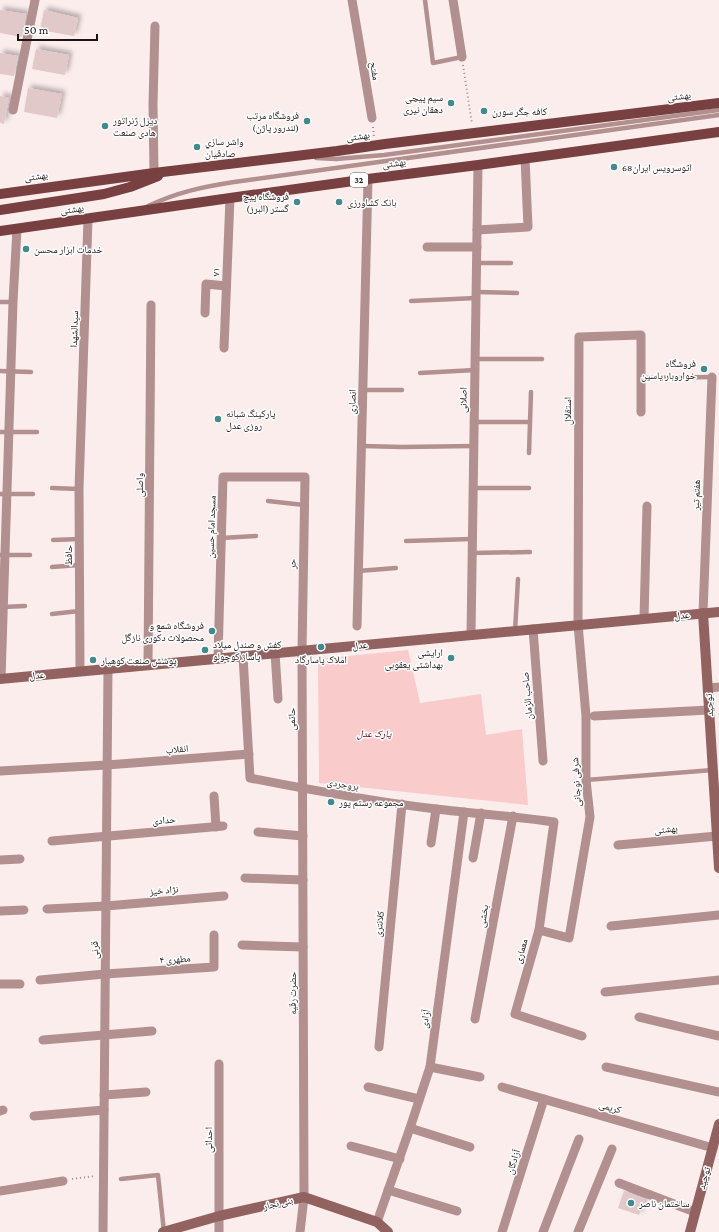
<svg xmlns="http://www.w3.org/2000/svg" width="719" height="1232" font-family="'Crimson Pro','Noto Naskh Arabic',serif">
	<defs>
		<filter id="shadow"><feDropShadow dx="3.5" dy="-3.5" stdDeviation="2" flood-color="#0004"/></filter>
	</defs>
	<rect width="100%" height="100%" fill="#fceded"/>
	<polygon fill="#f9cbca" points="408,650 420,703 481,694 486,735 522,729 528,805 319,783 318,659"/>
	<g fill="#e0c9c8" filter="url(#shadow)">
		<polygon points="0,10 26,14 22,37 0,33"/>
		<polygon points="44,10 78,18 74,36 40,30"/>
		<polygon points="36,49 69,55 65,75 32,69"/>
		<polygon points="0,53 18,56 14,76 0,74"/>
		<polygon points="28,88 62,94 57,118 24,112"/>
		<polygon points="0,96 9,98 4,124 0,123"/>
		<polygon points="624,1191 645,1199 639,1215 618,1208"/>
	</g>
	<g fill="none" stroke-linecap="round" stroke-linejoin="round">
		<g stroke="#988d8d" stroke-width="2" stroke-dasharray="1 3" stroke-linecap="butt">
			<polyline points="463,65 472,124"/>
			<polyline points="373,127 374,137"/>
			<polyline points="72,1179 95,1176"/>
		</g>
		<g stroke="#b2908f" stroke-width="4.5">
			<polyline points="425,0 433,63 462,57"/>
			<polyline points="316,158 336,159 384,155 719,110"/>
			<path d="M 148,206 C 178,192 202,187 234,182 L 719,115"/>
			<polyline points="476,263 511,263"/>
			<polyline points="476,292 517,293"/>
			<polyline points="411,301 476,298"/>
			<polyline points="0,302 13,302"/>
			<polyline points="475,359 542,359"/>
			<polyline points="0,371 31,372"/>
			<polyline points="420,373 475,370"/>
			<polyline points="641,378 712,377"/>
			<polyline points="363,390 402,390"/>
			<polyline points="474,422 530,422"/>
			<polyline points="0,432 37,432"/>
			<polyline points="362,446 402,447 474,446"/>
			<polyline points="529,453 531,392"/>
			<polyline points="52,488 79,489"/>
			<polyline points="473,488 529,488"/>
			<polyline points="0,494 33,494"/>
			<polyline points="268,501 304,505"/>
			<polyline points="221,538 256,536"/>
			<polyline points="53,540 79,539"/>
			<polyline points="406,541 472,539"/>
			<polyline points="472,553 530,552"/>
			<polyline points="0,555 30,555"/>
			<polyline points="52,567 79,565"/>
			<polyline points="358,571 396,568"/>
			<polyline points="2,607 25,606"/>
			<polyline points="52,614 79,611"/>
			<polyline points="515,631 518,579"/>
			<polyline points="586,780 713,770"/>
			<polyline points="121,1179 158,1175 164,1232"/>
		</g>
		<g stroke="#b2908f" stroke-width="9">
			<polyline points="352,0 372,118"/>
			<polyline points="453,0 462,57"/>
			<polyline points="13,110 35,0"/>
			<polyline points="154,173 153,104 155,26"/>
			<polyline points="477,230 528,227 525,158"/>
			<polyline points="427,247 477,247"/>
			<polyline points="205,313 206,284 226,286"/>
			<polyline points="224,348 230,198"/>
			<polyline points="703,613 712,377"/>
			<polyline points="644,618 647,506"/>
			<polyline points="357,626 368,179"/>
			<polyline points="533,629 543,761"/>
			<polyline points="471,635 478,165"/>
			<polyline points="275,653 278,699"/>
			<path d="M 243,656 L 250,778 C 311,790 374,802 436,809 C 476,814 515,816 554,822 L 539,930 L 515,1014 L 582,1036"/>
			<polyline points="218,658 223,477 305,477 302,651 304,1197 300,1232"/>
			<polyline points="148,665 151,305"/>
			<polyline points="80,671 79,489 88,219"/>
			<polyline points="1,679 13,302 17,229"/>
			<polyline points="708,688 719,687"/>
			<polyline points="594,716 709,710"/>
			<polyline points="0,771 107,765 249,754"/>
			<polyline points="214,796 216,827"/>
			<polyline points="258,832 303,836"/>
			<polyline points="52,841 223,826"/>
			<polyline points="431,843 436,809"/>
			<polyline points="618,845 717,836"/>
			<polyline points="473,858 481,813"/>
			<polyline points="0,860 20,859"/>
			<polyline points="245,878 303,880"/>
			<polyline points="47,909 106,906 224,896"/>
			<polyline points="0,911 24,910"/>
			<polyline points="611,926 719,915"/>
			<polyline points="539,930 569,938 590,817 586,780 586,716 578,624 579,337 641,335 641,412"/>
			<polyline points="242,945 303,947"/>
			<polyline points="40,980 105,974 214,967 214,935"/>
			<polyline points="0,984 20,984"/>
			<polyline points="605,992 719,980"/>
			<polyline points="639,1017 719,1036"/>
			<polyline points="475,1019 513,816"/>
			<polyline points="43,1040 152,1031"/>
			<polyline points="379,1047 402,804"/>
			<polyline points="430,1067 480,1077"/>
			<polyline points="606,1067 719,1092"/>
			<polyline points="368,1087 419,1099"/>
			<polyline points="502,1087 713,1148"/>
			<polyline points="104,1095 146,1092"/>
			<polyline points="0,1111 3,1110"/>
			<polyline points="34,1116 104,1110"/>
			<polyline points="410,1128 470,1147"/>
			<polyline points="351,1146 400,1159"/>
			<polyline points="619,1183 695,1212"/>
			<polyline points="388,1190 457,1211"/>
			<polyline points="0,1191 63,1181"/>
			<polyline points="377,1222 410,1128 430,1067 464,812"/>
			<polyline points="103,1232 108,669"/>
			<polyline points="219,1232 219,1064"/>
			<polyline points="502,1232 544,1099"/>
			<polyline points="543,1232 579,1139"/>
			<polyline points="578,1232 612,1149"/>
		</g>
		<g stroke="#916260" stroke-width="10">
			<polyline points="703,613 719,868"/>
			<polyline points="0,679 719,612"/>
			<polyline points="163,1232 219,1216 304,1197 377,1222 388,1232"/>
			<polyline points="690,1232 719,1124"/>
		</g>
		<g stroke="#784040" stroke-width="10">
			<polyline points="0,194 154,173 337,151 385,144 719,103"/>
			<polyline points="0,210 104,194 130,187 158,176"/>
			<polyline points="0,231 230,198 368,179 478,165 719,132"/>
		</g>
	</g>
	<g fill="#428a8e" stroke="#fff" stroke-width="1.5">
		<circle cx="451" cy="103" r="4"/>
		<circle cx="484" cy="111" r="4"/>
		<circle cx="307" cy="121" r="4"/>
		<circle cx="105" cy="126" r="4"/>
		<circle cx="197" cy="147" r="4"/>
		<circle cx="614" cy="167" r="4"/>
		<circle cx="297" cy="202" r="4"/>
		<circle cx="339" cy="202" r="4"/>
		<circle cx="26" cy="249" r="4"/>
		<circle cx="704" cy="369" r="4"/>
		<circle cx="218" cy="419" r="4"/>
		<circle cx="212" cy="631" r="4"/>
		<circle cx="321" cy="647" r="4"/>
		<circle cx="205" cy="650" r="4"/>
		<circle cx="451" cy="658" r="4"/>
		<circle cx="93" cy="660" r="4"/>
		<circle cx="331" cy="802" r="4"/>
		<circle cx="631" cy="1203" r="4"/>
	</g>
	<g text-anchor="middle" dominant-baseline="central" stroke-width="3" stroke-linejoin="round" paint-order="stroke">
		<rect fill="#fff" stroke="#605a5a" stroke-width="1" x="350" y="173" width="18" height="14" rx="3"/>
		<g font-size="9" font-weight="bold" fill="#1c1414">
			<text x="359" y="180">32</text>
		</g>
		<g font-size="10" fill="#1c1414" stroke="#fff">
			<text transform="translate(375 71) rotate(81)">مفتح</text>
			<text transform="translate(679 96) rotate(-7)">بهشتی</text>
			<text transform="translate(358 136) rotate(-8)">بهشتی</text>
			<text transform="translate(394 163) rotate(-7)">بهشتى</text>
			<text transform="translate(36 176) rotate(-8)">بهشتی</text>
			<text transform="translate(72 209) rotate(-8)">بهشتى</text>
			<text transform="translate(216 272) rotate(-88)">۷۱</text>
			<text transform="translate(74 329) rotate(-88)">سیدالشهدا</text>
			<text transform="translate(463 400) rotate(-89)">اصلانی</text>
			<text transform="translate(352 402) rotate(-89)">انصاری</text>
			<text transform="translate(567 411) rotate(-90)">استقلال</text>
			<text transform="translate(139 485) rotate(-90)">واصلی</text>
			<text transform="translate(696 495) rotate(-88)">هفتم تیر</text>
			<text transform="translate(211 527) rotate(-88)">مسجد امام حسین</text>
			<text transform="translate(68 555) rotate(-90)">حافظ</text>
			<text transform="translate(292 564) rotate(-89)">حر</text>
			<text transform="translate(682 615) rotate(-5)">عدل</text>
			<text transform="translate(360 645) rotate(-5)">عدل</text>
			<text transform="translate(37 675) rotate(-5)">عدل</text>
			<text transform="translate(527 696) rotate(-95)">صاحب الزمان</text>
			<text transform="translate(709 705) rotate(-94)">توحید</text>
			<text transform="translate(291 719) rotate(-90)">حاتمی</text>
			<text transform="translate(177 749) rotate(-5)">انقلاب</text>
			<text transform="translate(576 782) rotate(-93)">شرفی نوجانی</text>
			<text transform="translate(343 784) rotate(9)">بروجردی</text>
			<text transform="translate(164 820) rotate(-5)">حدادی</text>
			<text transform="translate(666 829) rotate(-5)">بهشتی</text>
			<text transform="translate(164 890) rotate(-5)">نژاد خیز</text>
			<text transform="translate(483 916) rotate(-80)">بخشی</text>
			<text transform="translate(379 924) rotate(-84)">کلانتری</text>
			<text transform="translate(94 950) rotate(-90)">قرنی</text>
			<text transform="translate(521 951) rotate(-74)">معماری</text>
			<text transform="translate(175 959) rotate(-4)">مطهری ۴</text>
			<text transform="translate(292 993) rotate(-90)">حضرت رقیه</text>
			<text transform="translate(425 1019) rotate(-82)">آزادی</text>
			<text transform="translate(610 1107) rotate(16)">کریمی</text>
			<text transform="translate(208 1140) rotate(-90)">احداثی</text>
			<text transform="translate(513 1162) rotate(-72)">آزادگان</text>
			<text transform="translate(704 1178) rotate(-75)">توحید</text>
			<text transform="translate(278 1203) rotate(-13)">بنی نجار</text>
		</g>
		<g font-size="10" fill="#1c1414" stroke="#fff" text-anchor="start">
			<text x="443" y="97" text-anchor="end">سیم پیچی<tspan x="443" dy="12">دهقان نیری</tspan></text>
			<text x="492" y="111">کافه جگر سورن</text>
			<text x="299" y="115" text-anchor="end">فروشگاه مرتب<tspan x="299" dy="12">(لندرور پاژن)</tspan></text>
			<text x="113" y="120">دیزل ژنراتور<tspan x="113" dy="12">هادی صنعت</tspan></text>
			<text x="205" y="141">واشر سازي<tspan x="205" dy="12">صادقیان</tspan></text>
			<text x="622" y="167">اتوسرویس ایران68</text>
			<text x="289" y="196" text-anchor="end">فروشگاه پیچ<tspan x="289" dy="12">گستر (البرز)</tspan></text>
			<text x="347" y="202">بانک کشاورزی</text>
			<text x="34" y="249">خدمات ابزار محسن</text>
			<text x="696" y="363" text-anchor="end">فروشگاه<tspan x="696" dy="12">خواروبار یاسین</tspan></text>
			<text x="226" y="413">پارکینگ شبانه<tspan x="226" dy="12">روزی عدل</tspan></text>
			<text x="204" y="625" text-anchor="end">فروشگاه شمع و<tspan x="204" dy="12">محصولات دکوری نازگل</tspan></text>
			<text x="213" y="644">کفش و صندل میلاد<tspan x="213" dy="12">پاساژ کوچولو</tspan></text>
			<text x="443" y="652" text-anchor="end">ارایشی<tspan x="443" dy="12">بهداشتی یعقوبی</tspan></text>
			<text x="321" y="659" text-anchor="middle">املاک پاسارگاد</text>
			<text x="101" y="660">پوشش صنعت کوهیار</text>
			<text x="339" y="802">مجموعه رستم پور</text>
			<text x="639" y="1203">ساختمان ناصر</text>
		</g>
		<g font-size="10" font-style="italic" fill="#5c0010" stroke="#fff">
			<text x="374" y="733">پارک عدل</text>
		</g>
	</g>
	<path d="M18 34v6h79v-6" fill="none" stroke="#1c1414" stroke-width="2"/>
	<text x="24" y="34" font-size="12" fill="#1c1414" stroke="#ffffff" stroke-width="3" paint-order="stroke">50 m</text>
</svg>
